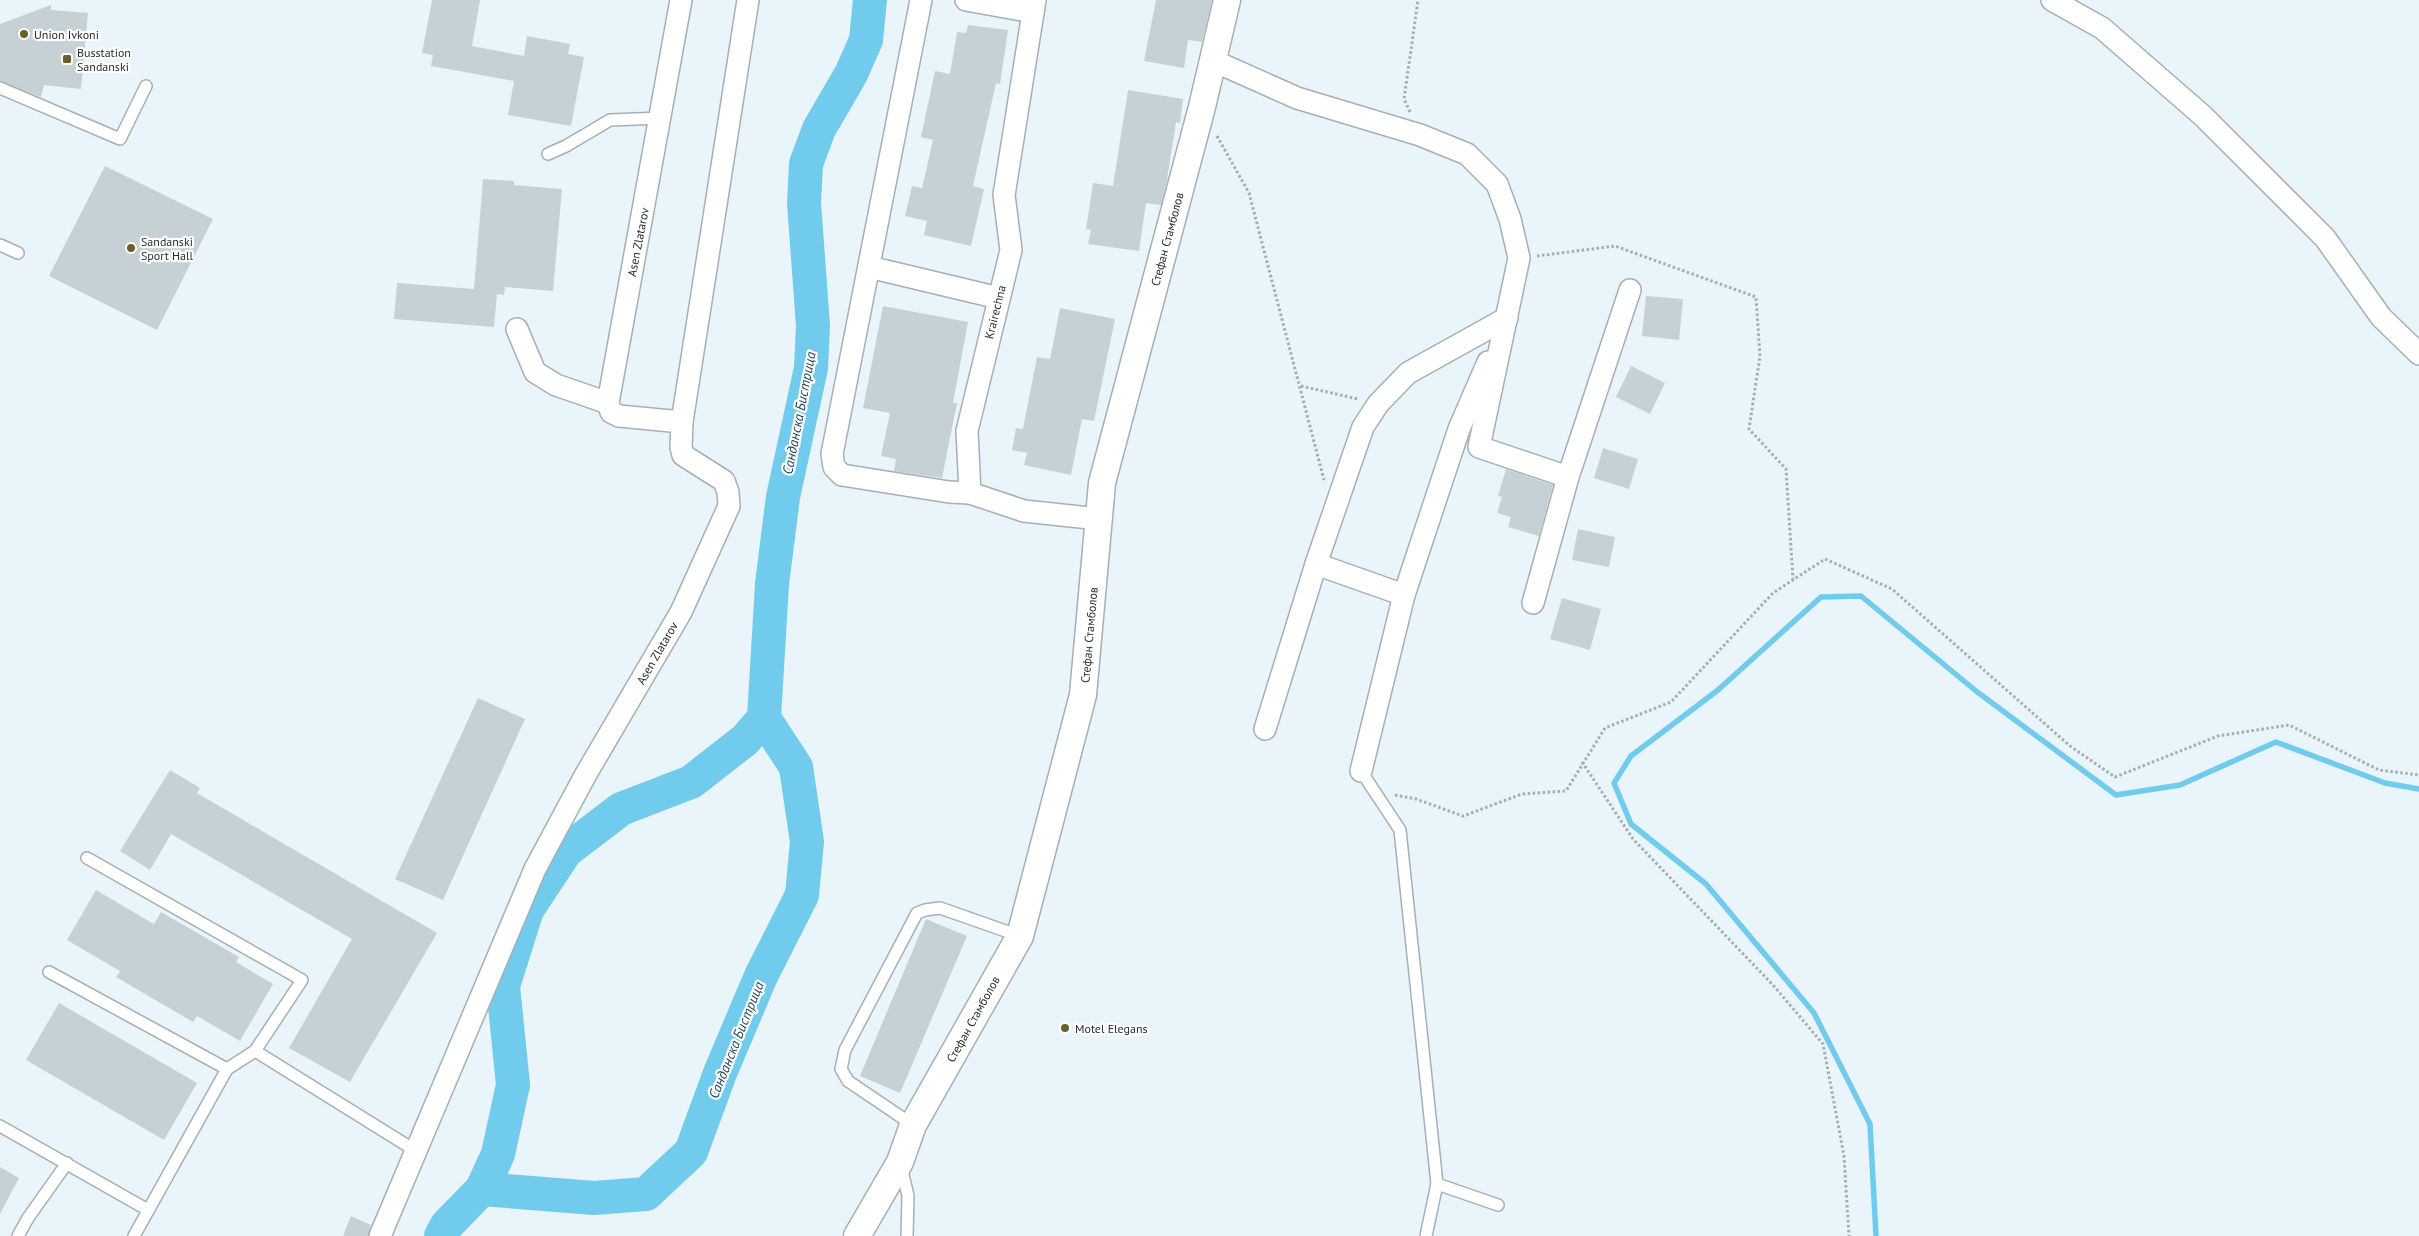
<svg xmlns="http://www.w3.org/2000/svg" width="2419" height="1236" font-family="'PT Sans',sans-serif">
	<rect width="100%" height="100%" fill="#e9f5fa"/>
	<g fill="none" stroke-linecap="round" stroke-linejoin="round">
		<polyline stroke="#71cbec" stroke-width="5.5" points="1876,1236 1870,1124 1814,1013 1706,884 1631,824 1614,783 1631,756 1718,690 1821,597 1861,596 1976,691 2116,795 2180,785 2276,742 2385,783 2419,789"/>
		<g stroke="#71cbec" stroke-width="34">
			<polyline points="482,1189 498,1154 513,1085 503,986 527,910 566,851 621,809 691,782 745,740 764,718"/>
			<polyline points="441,1236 447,1225 482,1189 594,1198 646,1194 691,1152 720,1073 761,976 802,895 807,842 796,767 764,718 772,584 783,497 811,368 813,326 804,203 806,164 819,129 851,74 866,40 870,0"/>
		</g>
	</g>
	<g fill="#c5d1d5">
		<polygon points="432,0 480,0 472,46 524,56 527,36 570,44 568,54 584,57 571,126 508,115 514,81 431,66 433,55 422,53"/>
		<polygon points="1156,0 1212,0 1202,42 1188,40 1184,68 1144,61"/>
		<polygon points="51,5 51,10 88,13 81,89 44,85 41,97 0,81 0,24"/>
		<polygon points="968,25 1008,30 1000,84 996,83 973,186 984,189 971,246 924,235 927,221 905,216 912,186 922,188 933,140 921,137 935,71 950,74 957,32 966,33"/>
		<polygon points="1128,90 1183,99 1180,123 1176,122 1167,180 1161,205 1146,203 1139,251 1088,244 1091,230 1086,229 1093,183 1113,186"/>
		<polygon points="105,166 213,219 157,330 49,276"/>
		<polygon points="483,179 514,181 514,185 562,189 553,291 505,287 504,295 497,294 494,327 394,319 397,283 474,289"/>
		<polygon points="1646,296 1683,299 1679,340 1642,336"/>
		<polygon points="883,306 968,322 953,403 957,403 942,478 894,471 896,459 881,456 890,413 863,408"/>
		<polygon points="1060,308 1115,319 1094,421 1082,419 1071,475 1024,465 1027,453 1012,450 1016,428 1023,429 1037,357 1050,359"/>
		<polygon points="1631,366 1665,383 1650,414 1616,397"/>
		<polygon points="1603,448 1638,459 1629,489 1594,478"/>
		<polygon points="1506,469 1553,485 1539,536 1508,527 1511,517 1497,513 1502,497 1498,496"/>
		<polygon points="1578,529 1615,537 1609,567 1572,560"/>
		<polygon points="1562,598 1601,609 1590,650 1550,639"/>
		<polygon points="478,698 525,719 443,900 395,879"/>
		<polygon points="170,770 200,788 197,793 437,933 350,1082 289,1048 352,939 171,834 150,870 120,851"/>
		<polygon points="96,890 154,924 161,912 239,957 236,962 273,984 240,1041 197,1016 193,1022 116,977 120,971 67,940"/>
		<polygon points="926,919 967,936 900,1093 860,1076"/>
		<polygon points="59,1003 197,1083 164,1140 26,1060"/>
		<polygon points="0,1167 19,1178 0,1214"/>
		<polygon points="351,1216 371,1225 368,1236 343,1236"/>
	</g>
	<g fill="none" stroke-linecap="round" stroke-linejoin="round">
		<defs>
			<g id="service">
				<polyline points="0,88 120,139 146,86"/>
				<polyline points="548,154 566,146 610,120 661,118"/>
				<polyline points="0,245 18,253"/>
				<polyline points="1361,771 1400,830 1437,1184 1498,1205"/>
				<polyline points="87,858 302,980 255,1051 227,1069 134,1236"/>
				<polyline points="49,972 227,1069"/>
				<polyline points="255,1051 416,1151"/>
				<polyline points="913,1125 848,1081 841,1069 845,1050 917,913 925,910 940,908 1020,936"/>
				<polyline points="0,1126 148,1210"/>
				<polyline points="901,1166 908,1196 907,1236"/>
				<polyline points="18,1236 28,1218 67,1163"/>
				<polyline points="1426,1236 1437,1184"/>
			</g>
			<g id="minor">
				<polyline points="921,0 832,454 834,467 842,475 949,492 970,493"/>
				<polyline points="966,0 1033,12"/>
				<polyline points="1035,0 1004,195 1011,250 967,431 970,493 1024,511 1099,519"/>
				<polyline points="2052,0 2102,28 2203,116 2325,238 2381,317 2419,354"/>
				<polyline points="1214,61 1297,98 1420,135 1467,154 1497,184 1510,219 1519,258 1479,447 1568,477 1630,290"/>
				<polyline points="869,267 999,298"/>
				<polyline points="517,329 535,372 556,385 608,403"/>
				<polyline points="682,422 748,0"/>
				<polyline points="1316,564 1404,595 1361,771"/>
				<polyline points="1404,595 1459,429 1488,362"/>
				<polyline points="1533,603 1568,477"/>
				<polyline points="1265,729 1316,564 1363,427 1378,404 1408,373 1507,318"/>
				<polyline points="380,1236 535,869 586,774 681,612 729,506 728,492 724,481 683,455 681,447 682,422 619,416 611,412 608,403 681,0"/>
			</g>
			<polyline id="tertiary" points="857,1236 900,1162 913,1125 1020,936 1083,695 1102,483 1202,107 1227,0"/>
		</defs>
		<use href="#service" stroke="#a5b0b5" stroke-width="14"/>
		<use href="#minor" stroke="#a5b0b5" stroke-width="24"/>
		<use href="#tertiary" stroke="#a5b0b5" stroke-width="29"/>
		<g stroke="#a4aeb2" stroke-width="3" stroke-dasharray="2.5 2.5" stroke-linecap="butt">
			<polyline points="1410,112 1404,99 1418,0"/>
			<polyline points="1217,136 1249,193 1324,480"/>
			<polyline points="1537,256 1615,246 1756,297 1760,356 1749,429 1786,469 1793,579"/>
			<polyline points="1301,386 1358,399"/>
			<polyline points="1582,762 1633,839 1773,985 1823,1044 1844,1156 1849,1236"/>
			<polyline points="1395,795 1416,799 1463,816 1522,794 1566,791 1605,728 1671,702 1773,593 1825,559 1892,589 2070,746 2115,777 2218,736 2289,725 2379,770 2419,775"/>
		</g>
		<use href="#service" stroke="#fff" stroke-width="11"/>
		<use href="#minor" stroke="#fff" stroke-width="21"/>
		<use href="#tertiary" stroke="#fff" stroke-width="26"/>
	</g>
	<g fill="#68602d" stroke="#fff" stroke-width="2">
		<circle cx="24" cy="34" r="5"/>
		<rect x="62" y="54" width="10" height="10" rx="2.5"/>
		<circle cx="131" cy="248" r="5"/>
		<circle cx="1065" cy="1028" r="5"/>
	</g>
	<g text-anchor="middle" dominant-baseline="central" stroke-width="4.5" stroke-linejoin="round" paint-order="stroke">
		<g font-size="12" fill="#282d2f" stroke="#fff" text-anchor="start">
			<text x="34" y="34">Union Ivkoni</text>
			<text x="77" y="52">Busstation<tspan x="77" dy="14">Sandanski</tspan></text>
			<text x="141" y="241">Sandanski<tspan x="141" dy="14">Sport Hall</tspan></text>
			<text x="1075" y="1028">Motel Elegans</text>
		</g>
		<g font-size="12" fill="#282d2f" stroke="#fff">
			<text transform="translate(1167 239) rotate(-75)">Стефан Стамболов</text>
			<text transform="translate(638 242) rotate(-79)">Asen Zlatarov</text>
			<text transform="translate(995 312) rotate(-76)">Krairechna</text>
			<text transform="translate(1089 635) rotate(-85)">Стефан Стамболов</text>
			<text transform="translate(657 653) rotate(-60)">Asen Zlatarov</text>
			<text transform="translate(973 1019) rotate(-61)">Стефан Стамболов</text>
		</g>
		<g font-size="14" font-style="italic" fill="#1e4654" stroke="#fff">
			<text transform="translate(799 413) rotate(-79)">Санданска Бистрица</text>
			<text transform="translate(736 1040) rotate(-68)">Санданска Бистрица</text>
		</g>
	</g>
</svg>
